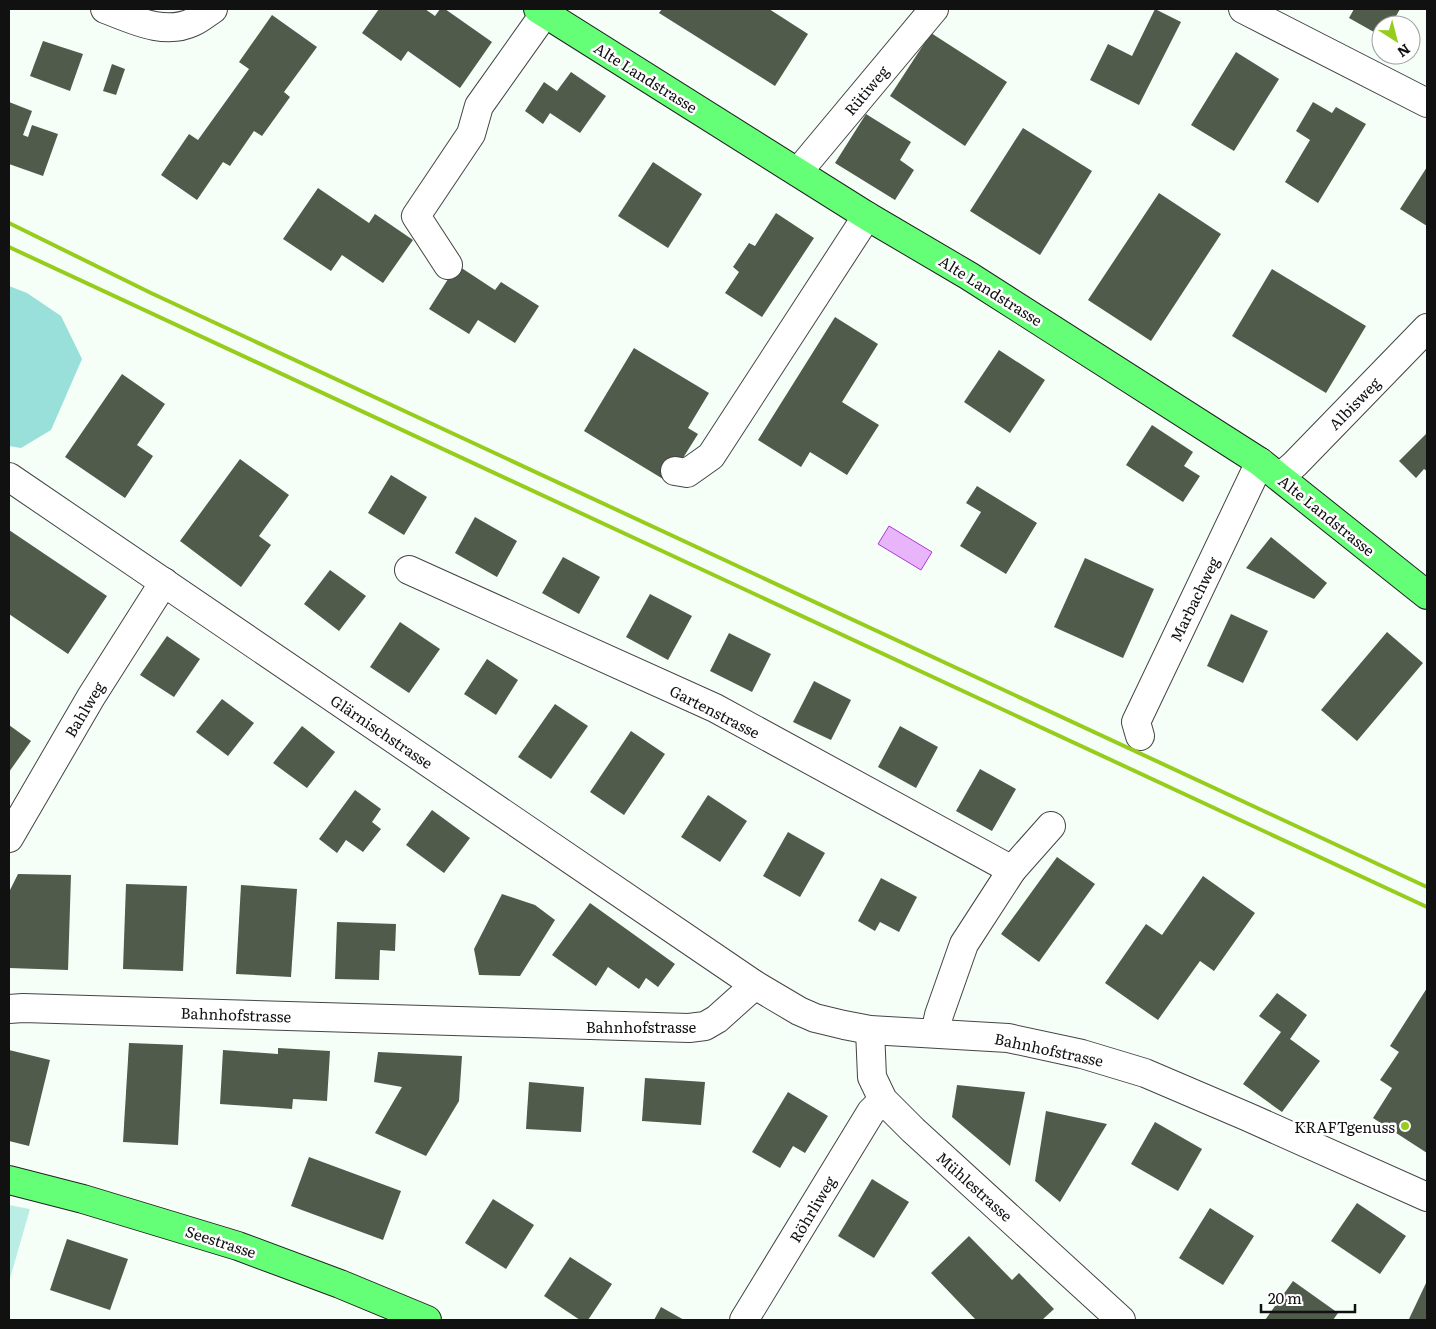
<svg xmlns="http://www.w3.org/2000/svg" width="1436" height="1329" font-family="Literata,serif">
	<rect width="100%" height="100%" fill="#f5fff7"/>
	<polygon fill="#baeee5" points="9,1205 30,1209 9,1282"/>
	<polygon fill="#98e0d9" points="9,286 27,293 61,316 82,359 51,430 21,448 9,446"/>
	<polygon fill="#e8b5fb" stroke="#b037d7" points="889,526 932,552 921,570 878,544"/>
	<g fill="#505b4c">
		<polygon points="379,9 425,9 435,16 440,9 445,9 492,42 460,88 408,51 401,61 362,33"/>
		<polygon points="662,9 769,9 808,34 775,86 659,13"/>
		<polygon points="1155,9 1181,22 1139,105 1090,80 1108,44 1132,56"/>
		<polygon points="1354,9 1400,9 1391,25 1381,25 1381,36 1349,18"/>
		<polygon points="272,15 317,47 284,92 290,97 262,136 254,131 230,166 223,162 197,200 161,175 189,134 198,140 249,69 239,62"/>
		<polygon points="931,33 1007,82 965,146 890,96"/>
		<polygon points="43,41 83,54 70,91 30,76"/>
		<polygon points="1236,52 1279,79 1234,151 1191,125"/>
		<polygon points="112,64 125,69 116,95 103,91"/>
		<polygon points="571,72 606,96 580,133 550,113 543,124 525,111 544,82 557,91"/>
		<polygon points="9,102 32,111 23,135 28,137 32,125 58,134 43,176 9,164"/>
		<polygon points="1313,102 1332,113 1336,107 1366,124 1318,203 1285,182 1310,140 1296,131"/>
		<polygon points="866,114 911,142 900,160 914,170 895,200 835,163"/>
		<polygon points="1023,128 1092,171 1040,255 970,211"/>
		<polygon points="653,162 702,194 668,248 618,216"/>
		<polygon points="1427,167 1427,226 1400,209"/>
		<polygon points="318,188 369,223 375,214 413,240 383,283 342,255 331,271 283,239"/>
		<polygon points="1159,193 1221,234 1151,341 1088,300"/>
		<polygon points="776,213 814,238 762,317 725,293 739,272 733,267 749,243 755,246"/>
		<polygon points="457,265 495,290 501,282 539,306 515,343 478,320 469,334 429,309"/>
		<polygon points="1272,269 1366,326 1326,393 1232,336"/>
		<polygon points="835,317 878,344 842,402 879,425 847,475 810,452 801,467 758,440"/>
		<polygon points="634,348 709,393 688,428 698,434 668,482 584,431"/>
		<polygon points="999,350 1045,380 1010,433 964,402"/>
		<polygon points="122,374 165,404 137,445 153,456 125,498 65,457"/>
		<polygon points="1152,425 1193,452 1184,466 1200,476 1183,502 1126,465"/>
		<polygon points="1427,433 1427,471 1424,469 1416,478 1399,461"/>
		<polygon points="240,459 289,495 259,536 271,545 241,587 180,541"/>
		<polygon points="391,475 427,497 404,535 368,513"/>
		<polygon points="977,486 1037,523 1006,574 960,546 981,512 966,503"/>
		<polygon points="475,517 517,541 497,577 455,553"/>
		<polygon points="9,530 107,596 68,654 9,614"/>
		<polygon points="1271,537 1327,583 1314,599 1246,568"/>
		<polygon points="563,557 600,577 579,614 542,593"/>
		<polygon points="1085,558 1154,589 1123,658 1054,627"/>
		<polygon points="330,570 366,596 339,631 304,604"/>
		<polygon points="650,594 692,616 668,660 626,637"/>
		<polygon points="1231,614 1268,631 1243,683 1207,666"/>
		<polygon points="400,622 440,649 409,693 370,667"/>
		<polygon points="1387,632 1423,663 1357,741 1321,710"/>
		<polygon points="729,633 771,654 752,692 710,671"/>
		<polygon points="167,636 200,659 174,697 140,675"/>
		<polygon points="487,659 518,680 496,715 464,694"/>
		<polygon points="814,681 851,700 831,740 793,722"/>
		<polygon points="222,699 254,723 228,756 196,732"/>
		<polygon points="555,704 588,726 551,779 518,757"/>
		<polygon points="9,725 31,741 9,772"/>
		<polygon points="302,726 335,752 307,788 273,763"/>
		<polygon points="900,726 938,747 916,788 878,767"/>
		<polygon points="631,731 665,754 624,815 590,792"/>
		<polygon points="980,769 1016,789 992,831 956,811"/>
		<polygon points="355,790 381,809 372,822 381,829 363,852 346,840 337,853 319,839"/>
		<polygon points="708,795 747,821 720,862 681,837"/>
		<polygon points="432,810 470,838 444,873 406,845"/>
		<polygon points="788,832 825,853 800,897 763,876"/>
		<polygon points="1057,857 1095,884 1039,962 1001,934"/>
		<polygon points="18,874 71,875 68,970 9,968 9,892"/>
		<polygon points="1203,876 1255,913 1214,971 1200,961 1158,1020 1105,983 1146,924 1162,935"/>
		<polygon points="881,878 917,897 899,932 880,922 875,931 858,921"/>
		<polygon points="126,884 187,886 183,971 123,969"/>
		<polygon points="241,885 297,889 291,977 236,974"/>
		<polygon points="502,894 535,905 555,920 520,976 479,975 474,949"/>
		<polygon points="590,903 675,964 658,987 646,978 639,989 608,967 596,986 552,955"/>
		<polygon points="337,922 396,924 395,951 380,950 379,980 335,979"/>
		<polygon points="1427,988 1427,1153 1373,1118 1392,1088 1380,1080 1399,1052 1390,1046"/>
		<polygon points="1277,993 1307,1015 1290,1039 1320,1061 1282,1112 1243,1084 1281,1032 1259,1016"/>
		<polygon points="129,1043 183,1045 178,1145 123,1142"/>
		<polygon points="278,1048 330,1051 327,1101 293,1099 292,1109 220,1104 223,1050 278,1054"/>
		<polygon points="9,1050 50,1060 29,1146 9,1141"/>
		<polygon points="378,1052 462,1056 459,1101 426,1156 375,1133 402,1087 374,1082"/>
		<polygon points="645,1078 705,1082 701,1125 642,1121"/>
		<polygon points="529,1082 584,1087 581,1132 526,1129"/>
		<polygon points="957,1085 1025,1092 1010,1166 952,1117"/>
		<polygon points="788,1092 828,1116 805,1153 793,1146 780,1168 752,1152"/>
		<polygon points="1046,1111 1107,1124 1060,1202 1035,1181"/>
		<polygon points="1155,1122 1202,1149 1178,1191 1131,1164"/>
		<polygon points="309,1157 401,1191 383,1240 291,1206"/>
		<polygon points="872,1179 909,1202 874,1258 838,1236"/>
		<polygon points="493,1199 534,1225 506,1269 465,1243"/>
		<polygon points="1357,1203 1406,1236 1380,1274 1331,1241"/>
		<polygon points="1210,1208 1254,1236 1223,1285 1179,1258"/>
		<polygon points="969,1236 1012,1280 1019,1273 1054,1309 1042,1320 976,1320 931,1273"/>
		<polygon points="67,1239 128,1259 110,1310 50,1290"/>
		<polygon points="570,1257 612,1284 588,1320 580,1320 544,1296"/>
		<polygon points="1293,1281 1338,1313 1333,1320 1265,1320"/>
		<polygon points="1427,1281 1427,1320 1411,1320 1409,1319"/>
		<polygon points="661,1307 684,1320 654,1320"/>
	</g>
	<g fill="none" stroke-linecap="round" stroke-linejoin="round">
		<defs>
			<g id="minor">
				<path d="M 105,9 C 132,19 164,36 193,22 C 200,19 207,13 213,9"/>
				<polyline points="1243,9 1427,103"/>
				<polyline points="798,172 934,9"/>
				<polyline points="448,265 416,216 471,134 479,106 545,13"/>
				<polyline points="675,471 687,473 711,456 867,216"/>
				<polyline points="9,477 755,985 799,1011 815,1018 844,1025 870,1030 1008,1038 1082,1054 1145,1073 1248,1117 1427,1197"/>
				<polyline points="1280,477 1295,464 1427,328"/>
				<polyline points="409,570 715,708 1012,870 964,944 939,1015 935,1033"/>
				<polyline points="1140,736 1136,722 1260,462"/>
				<polyline points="9,838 91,697 164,582"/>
				<polyline points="1012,870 1051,826"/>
				<polyline points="9,1009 23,1008 689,1028 705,1026 717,1019 755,985"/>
				<polyline points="870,1030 872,1077 883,1100 913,1130 1121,1320"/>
				<polyline points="744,1320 871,1112 883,1100"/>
			</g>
			<g id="major">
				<polyline points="538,9 867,216 969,276 1260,462 1427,595"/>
				<polyline points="9,1180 83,1199 238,1246 340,1284 427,1320"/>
			</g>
		</defs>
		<use href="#minor" stroke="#444" stroke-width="30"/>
		<use href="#major" stroke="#222" stroke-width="30"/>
		<use href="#minor" stroke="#fff" stroke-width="28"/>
		<use href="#major" stroke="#65ff77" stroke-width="28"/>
		<g stroke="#96cd1d" stroke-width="4">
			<polyline points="9,223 151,293 1427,887"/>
			<polyline points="9,247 1427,907"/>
		</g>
	</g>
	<circle fill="#96cd1d" stroke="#fff" stroke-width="2" cx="1405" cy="1126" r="5"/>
	<g text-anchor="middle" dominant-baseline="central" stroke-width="5" stroke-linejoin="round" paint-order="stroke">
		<g font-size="15" fill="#111" stroke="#fff">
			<text transform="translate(646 77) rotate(32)">Alte Landstrasse</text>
			<text transform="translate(866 90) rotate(-50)">Rütiweg</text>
			<text transform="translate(991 290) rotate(32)">Alte Landstrasse</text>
			<text transform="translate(1354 403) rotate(-46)">Albisweg</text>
			<text transform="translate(1327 515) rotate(39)">Alte Landstrasse</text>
			<text transform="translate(1194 599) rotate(-64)">Marbachweg</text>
			<text transform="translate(84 709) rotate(-59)">Bahlweg</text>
			<text transform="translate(715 711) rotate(27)">Gartenstrasse</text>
			<text transform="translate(382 731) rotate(34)">Glärnischstrasse</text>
			<text transform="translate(236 1014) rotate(2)">Bahnhofstrasse</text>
			<text x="641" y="1026">Bahnhofstrasse</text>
			<text transform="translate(1049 1049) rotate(12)">Bahnhofstrasse</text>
			<text transform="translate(975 1186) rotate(42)">Mühlestrasse</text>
			<text transform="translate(812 1209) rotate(-59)">Röhrliweg</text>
			<text transform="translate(221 1241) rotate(18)">Seestrasse</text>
		</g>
		<g font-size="15" fill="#111" stroke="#fff" text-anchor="end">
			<text x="1395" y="1126">KRAFTgenuss</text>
		</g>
	</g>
	<rect width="1436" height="1329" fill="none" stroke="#111111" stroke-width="20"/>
	<g transform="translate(1396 40) rotate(144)"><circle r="24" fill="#ffffff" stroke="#a0a0a0"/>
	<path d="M0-4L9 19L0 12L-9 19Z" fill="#96cd1d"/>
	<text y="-8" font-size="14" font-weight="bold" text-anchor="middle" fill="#111111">N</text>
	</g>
	<path d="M1261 1304v8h94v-8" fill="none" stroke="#111111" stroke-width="2.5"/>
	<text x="1268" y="1304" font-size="15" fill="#111111" stroke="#ffffff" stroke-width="4" paint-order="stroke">20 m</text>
</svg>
